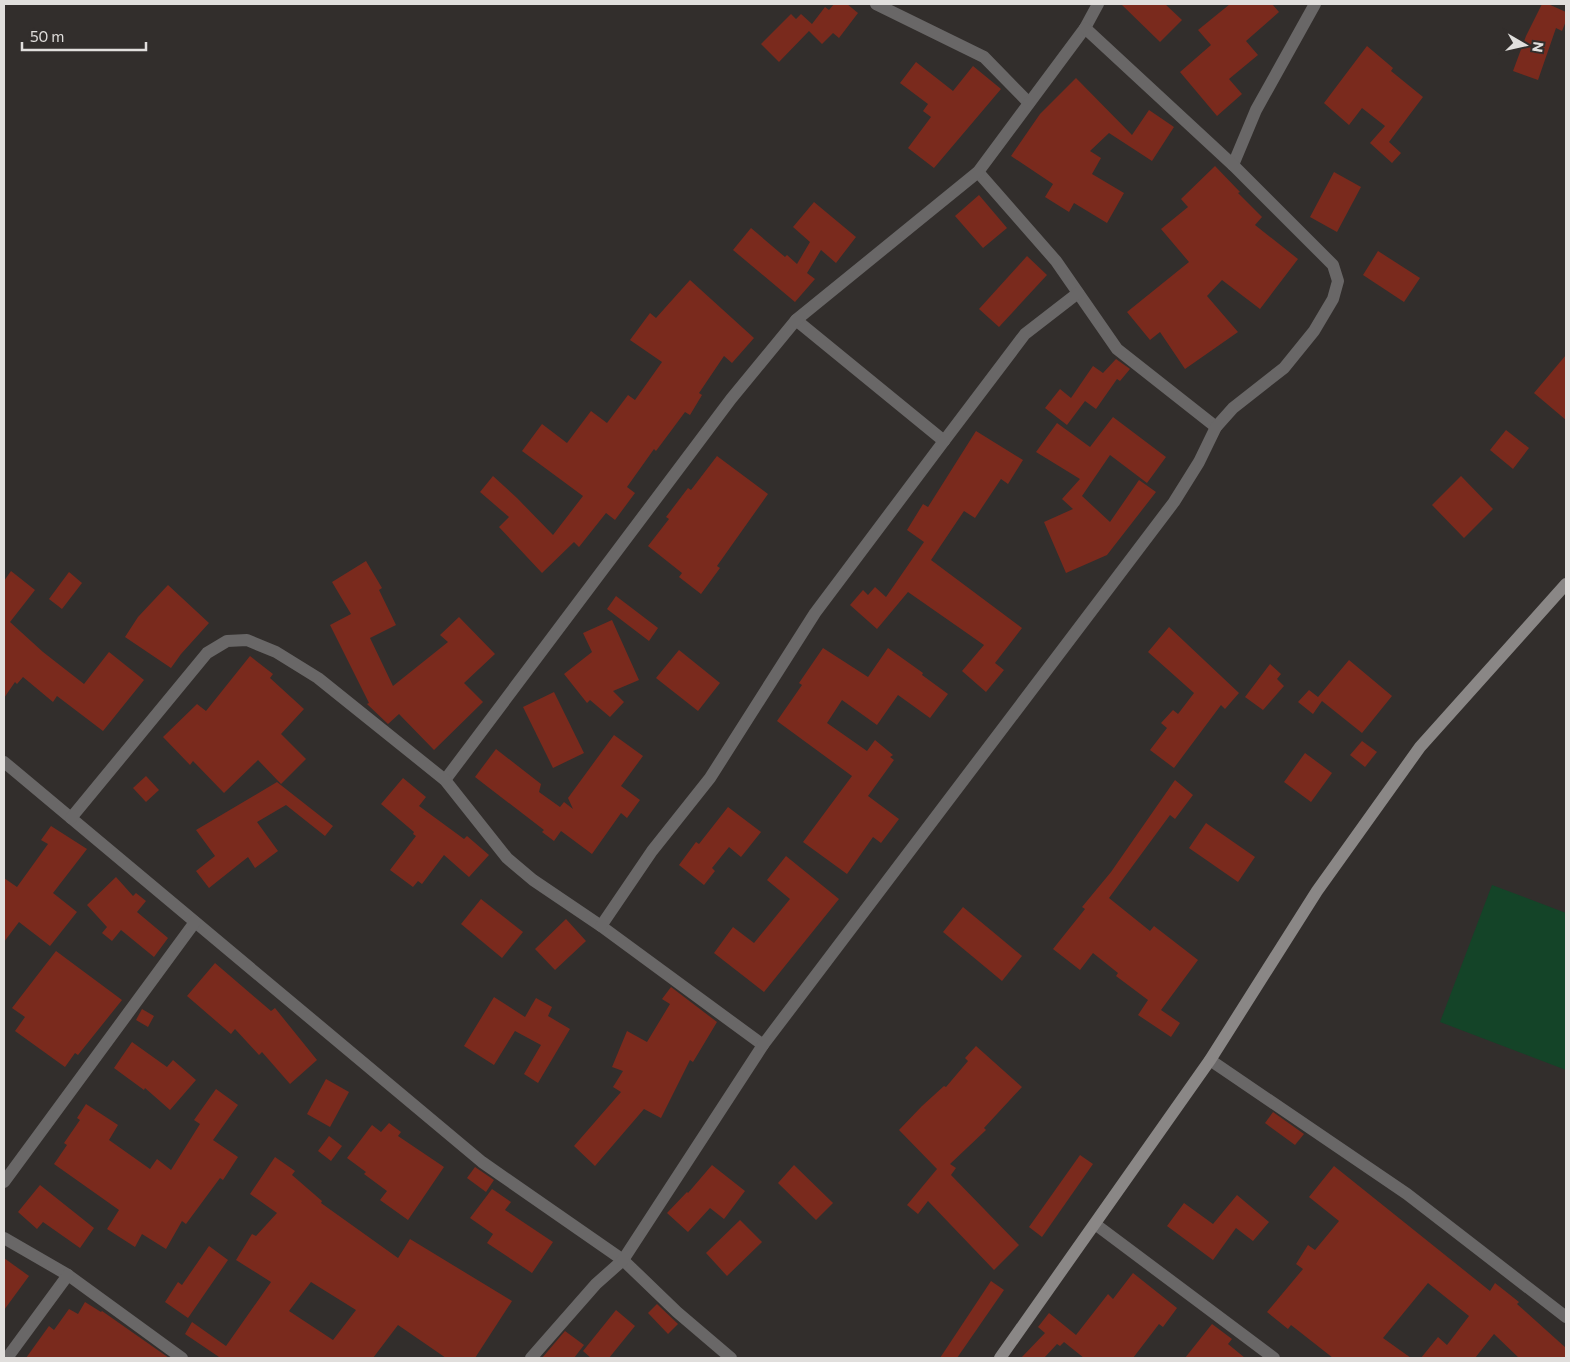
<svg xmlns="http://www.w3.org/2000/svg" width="1570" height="1362" font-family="Commissioner,sans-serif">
	<rect width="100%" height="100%" fill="#322e2c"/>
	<polygon fill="#144428" points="1492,885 1566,913 1566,1070 1440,1022"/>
	<g fill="#7a2a1d" fill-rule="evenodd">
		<polygon points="834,4 847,4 858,13 839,38 833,33 822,44 809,31 779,62 761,44 791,14 796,19 801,14 812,24 825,7 829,10"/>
		<polygon points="1121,4 1165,4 1182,20 1160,42"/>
		<polygon points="1230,4 1272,4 1279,12 1246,41 1258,55 1229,79 1242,94 1217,116 1180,72 1211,45 1198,30"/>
		<polygon points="1542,4 1548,4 1566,12 1566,21 1562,31 1556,28 1538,80 1513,71 1526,36"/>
		<polygon points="1367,46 1393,68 1391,71 1423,97 1389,142 1401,153 1392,163 1370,143 1385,126 1362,108 1349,125 1324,103"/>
		<polygon points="916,62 953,91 973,66 1001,89 934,168 908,148 931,117 923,111 928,104 900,83"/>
		<polygon points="1076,78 1132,135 1149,110 1174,127 1152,161 1109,133 1090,151 1101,158 1092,174 1124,193 1107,223 1074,203 1069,212 1045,197 1053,184 1011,156 1040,114"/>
		<polygon points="1215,166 1240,192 1238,193 1262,217 1255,225 1298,259 1260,309 1222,280 1207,296 1238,332 1185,369 1160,332 1150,340 1127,312 1189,262 1161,229 1188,207 1181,199"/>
		<polygon points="1334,172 1361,187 1337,232 1310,217"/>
		<polygon points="979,195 1007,228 983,248 955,216"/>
		<polygon points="814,202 856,237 836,263 821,250 807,273 815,279 795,302 733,250 751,228 785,257 787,255 797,264 810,242 793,227"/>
		<polygon points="1378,251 1420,278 1404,302 1363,275"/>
		<polygon points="1027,256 1047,275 999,327 979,309"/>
		<polygon points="690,280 754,338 732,363 724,356 699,393 702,395 690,415 685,412 656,451 654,449 627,487 635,493 615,520 606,513 579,547 574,542 542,573 499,527 509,517 480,492 493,476 517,498 553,535 583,496 522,451 542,424 567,443 591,411 607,423 628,395 635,400 662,362 630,340 650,313 656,318"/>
		<polygon points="1566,355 1566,420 1534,393"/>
		<polygon points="1116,359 1130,369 1120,381 1117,379 1096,409 1085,401 1067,425 1045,408 1060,389 1071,398 1093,366 1103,373"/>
		<polygon points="1113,417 1166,457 1147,483 1110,455 1082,496 1110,522 1139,480 1156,492 1107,555 1066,573 1044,522 1073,509 1062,499 1080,479 1036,452 1057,423 1090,447"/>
		<polygon points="1506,430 1529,448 1513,469 1490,450"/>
		<polygon points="976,431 1023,460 1008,484 1001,479 975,518 964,511 931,560 1022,628 995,663 1004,670 986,692 962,671 984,645 908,592 877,629 850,605 863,590 868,595 875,587 886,597 924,542 907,530 923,504 928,507"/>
		<polygon points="717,456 768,494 717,566 720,568 701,594 679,577 682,573 648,546 669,519 666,517 688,488 691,490"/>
		<polygon points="1461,476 1493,509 1464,538 1432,505"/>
		<polygon points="366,561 382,588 379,590 396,625 370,638 393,686 448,642 440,635 459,617 495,654 464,683 483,702 434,750 399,714 388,724 367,704 369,703 330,625 351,614 332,582"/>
		<polygon points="11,571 35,590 10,622 43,652 84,684 109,652 144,680 103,731 57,696 53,702 23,677 17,684 15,682 4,698 4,581"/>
		<polygon points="69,572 82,583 62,609 49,599"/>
		<polygon points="168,585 209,623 181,654 171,668 125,637 138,617"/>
		<polygon points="616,596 658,628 649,641 607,609"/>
		<polygon points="612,620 639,680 613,691 624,702 610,717 590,700 587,703 564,674 592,652 583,633"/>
		<polygon points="1169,627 1239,693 1225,709 1221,705 1174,768 1150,750 1167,728 1161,723 1173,710 1178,714 1194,693 1148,652"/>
		<polygon points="823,648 868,677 888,648 923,673 922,675 948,694 930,718 898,695 877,725 842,700 827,723 867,751 875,740 893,755 890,757 894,760 868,796 899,819 881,843 873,837 847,874 803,842 852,776 777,721 802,685 799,683"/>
		<polygon points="679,650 720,683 698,711 656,678"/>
		<polygon points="250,656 273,674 270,678 304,709 281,734 306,759 281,784 258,760 224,793 193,761 190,765 163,737 197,704 206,711"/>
		<polygon points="1349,660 1392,696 1362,733 1322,701 1313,714 1298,702 1309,690 1318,697"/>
		<polygon points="1270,664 1281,674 1277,679 1284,686 1263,710 1245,697"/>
		<polygon points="554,692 584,753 553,768 523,707"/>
		<polygon points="614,735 643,756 621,786 640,800 627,818 621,813 592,854 561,831 554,841 542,832 544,830 475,777 496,749 541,784 539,792 560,807 564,802 573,809 568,798"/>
		<polygon points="1362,741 1377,752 1365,767 1350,755"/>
		<polygon points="1305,753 1332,773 1311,802 1284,782"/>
		<polygon points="146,776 159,790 146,802 133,788"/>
		<polygon points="403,778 426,797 419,806 464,839 467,836 489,855 469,877 444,855 422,884 418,881 413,887 390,870 416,836 413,834 414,832 381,804"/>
		<polygon points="1175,780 1193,795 1175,819 1170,815 1109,898 1150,931 1154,926 1198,960 1161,1010 1180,1023 1171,1037 1138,1015 1148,1000 1116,976 1118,973 1093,953 1080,970 1053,949 1085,909 1082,907 1111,872"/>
		<polygon points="277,782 333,826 325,836 286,805 257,822 278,851 255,868 248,857 209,888 196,871 215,856 196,830"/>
		<polygon points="728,807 761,832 741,857 729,847 712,868 715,871 704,885 679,865 696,842 699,844"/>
		<polygon points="1206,823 1255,857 1238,882 1189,848"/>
		<polygon points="51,826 87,849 53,893 77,912 50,946 19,922 4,942 4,878 17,887 48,844 41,840"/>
		<polygon points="786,856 839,899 764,992 714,953 733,927 754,943 790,899 767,880"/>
		<polygon points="116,877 133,896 136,893 146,901 137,912 168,938 154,957 121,930 112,941 102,933 107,927 87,905"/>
		<polygon points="481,899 523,932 502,958 461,924"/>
		<polygon points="963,907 1022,956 1002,981 943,932"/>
		<polygon points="566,919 586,941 555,970 535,949"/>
		<polygon points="56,951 122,1000 78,1055 75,1053 65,1067 15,1031 25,1017 12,1008"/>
		<polygon points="215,963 271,1011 275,1008 317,1060 290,1084 262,1052 259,1055 235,1029 231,1034 187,996"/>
		<polygon points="671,987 717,1022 693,1062 690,1060 661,1118 644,1109 595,1166 574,1146 621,1092 613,1087 623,1071 612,1067 627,1031 647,1042 670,1004 662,999"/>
		<polygon points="494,997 525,1017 536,998 552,1007 548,1016 570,1029 538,1083 524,1074 541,1045 515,1031 494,1065 464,1046"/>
		<polygon points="142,1009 154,1016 148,1027 136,1020"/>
		<polygon points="132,1042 167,1067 173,1060 196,1080 170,1110 145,1088 144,1090 114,1068"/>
		<polygon points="976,1046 1022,1087 984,1128 986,1130 950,1164 956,1168 951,1175 1019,1245 994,1270 928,1201 918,1214 907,1205 937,1169 899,1130 922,1106 944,1086 946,1087 968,1061 965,1058"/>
		<polygon points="326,1079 349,1092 330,1127 307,1114"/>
		<polygon points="216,1089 238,1105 213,1140 238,1157 223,1180 220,1178 186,1224 182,1221 166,1249 142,1234 135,1247 107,1229 119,1210 54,1164 67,1145 64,1143 80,1120 77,1118 86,1104 118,1125 109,1140 150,1169 157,1159 171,1170 200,1124 194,1120"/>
		<polygon points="1273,1112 1304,1134 1295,1145 1265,1123"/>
		<polygon points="389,1123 401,1132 398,1136 444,1167 408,1220 380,1200 387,1191 364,1174 366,1172 347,1158 372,1125 381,1132"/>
		<polygon points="329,1136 342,1146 331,1161 318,1151"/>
		<polygon points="1080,1155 1093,1164 1042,1237 1029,1227"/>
		<path d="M 275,1157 L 295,1171 L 292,1175 L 322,1201 L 321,1203 L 398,1258 L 410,1239 L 512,1301 L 475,1358 L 446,1358 L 398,1325 L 373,1358 L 218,1358 L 219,1357 L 185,1334 L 192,1322 L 226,1346 L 271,1282 L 236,1260 L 252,1234 L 256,1236 L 277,1213 L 250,1194 ZM 311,1282 L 356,1310 L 333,1340 L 289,1311 Z"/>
		<polygon points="712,1165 745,1191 724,1219 710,1208 688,1232 667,1213 687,1192 688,1193"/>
		<polygon points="794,1165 833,1203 816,1220 778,1183"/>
		<polygon points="1334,1166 1490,1291 1495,1283 1519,1302 1517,1304 1566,1348 1566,1358 1519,1358 1494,1334 1475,1358 1421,1358 1438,1337 1447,1345 1469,1316 1428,1283 1383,1338 1411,1358 1333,1358 1291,1325 1288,1329 1267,1312 1303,1269 1296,1264 1308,1245 1315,1250 1339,1221 1309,1197"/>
		<polygon points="475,1167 494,1180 486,1192 467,1178"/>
		<polygon points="40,1185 94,1228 80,1248 43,1222 37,1229 18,1212"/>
		<polygon points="492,1189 511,1202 505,1210 553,1242 532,1273 487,1243 493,1234 470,1218"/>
		<polygon points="1237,1195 1269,1222 1253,1241 1236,1228 1213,1260 1167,1226 1184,1203 1213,1224"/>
		<polygon points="740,1220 762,1242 727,1276 706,1253"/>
		<polygon points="209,1246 228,1260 188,1318 165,1302 178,1282 182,1285"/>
		<polygon points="4,1258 29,1276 4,1310"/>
		<polygon points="1133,1273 1177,1308 1163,1327 1159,1324 1133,1358 1084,1358 1064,1342 1060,1346 1057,1344 1044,1358 1021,1358 1045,1333 1038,1327 1049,1313 1076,1335 1108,1294 1113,1299"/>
		<polygon points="991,1281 1004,1290 957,1358 940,1358"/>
		<polygon points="85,1302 101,1312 102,1311 169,1358 26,1358 49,1326 54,1330 69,1309 78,1314"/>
		<polygon points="657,1304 678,1324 668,1334 648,1313"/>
		<polygon points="616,1310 635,1326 609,1358 591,1358 583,1351"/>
		<polygon points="1212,1324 1232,1339 1228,1344 1245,1358 1185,1358"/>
		<polygon points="565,1331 584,1345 574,1358 542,1358"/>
	</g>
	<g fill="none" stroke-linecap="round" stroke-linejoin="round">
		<g stroke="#696767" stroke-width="12">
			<polyline points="876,4 984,57 1029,103"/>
			<polyline points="1233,165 1256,110 1315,4"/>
			<polyline points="978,172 1056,261 1117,349 1216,427"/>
			<polyline points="796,320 944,441"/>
			<polyline points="4,762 482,1162 623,1260 677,1312 731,1358"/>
			<polyline points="445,780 731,399 796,320 978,172 1085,28 1098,4"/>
			<polyline points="71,818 207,653 227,641 247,640 276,652 318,678 445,780 507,858 533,880 601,926 763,1045"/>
			<polyline points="601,926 652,851 710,778 815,613 944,441 1025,334 1078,293"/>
			<polyline points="1210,1060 1407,1194 1566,1317"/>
			<polyline points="4,1182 195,922"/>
			<polyline points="1095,1224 1274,1358"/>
			<polyline points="4,1238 68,1275 182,1358"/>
			<polyline points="7,1358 68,1275"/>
			<polyline points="531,1358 596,1284 623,1260 763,1045 1174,502 1199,462 1216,427 1233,408 1284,368 1314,331 1333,299 1338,281 1333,265 1233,165 1085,28"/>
		</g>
		<polyline stroke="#8a8786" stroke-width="12" points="1000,1358 1210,1060 1317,891 1420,747 1566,584"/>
	</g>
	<rect width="1570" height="1362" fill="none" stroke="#e1dfdd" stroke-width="10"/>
	<g transform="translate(1525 45) rotate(99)" stroke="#322e2c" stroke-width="4" paint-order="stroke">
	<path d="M0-4L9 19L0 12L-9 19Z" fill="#e1dfdd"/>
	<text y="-8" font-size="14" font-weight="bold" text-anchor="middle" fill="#e1dfdd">N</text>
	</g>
	<path d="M22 42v8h124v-8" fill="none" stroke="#e1dfdd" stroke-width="2.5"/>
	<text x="30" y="42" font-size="15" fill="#e1dfdd" stroke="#322e2c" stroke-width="4" paint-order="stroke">50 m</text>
</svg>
